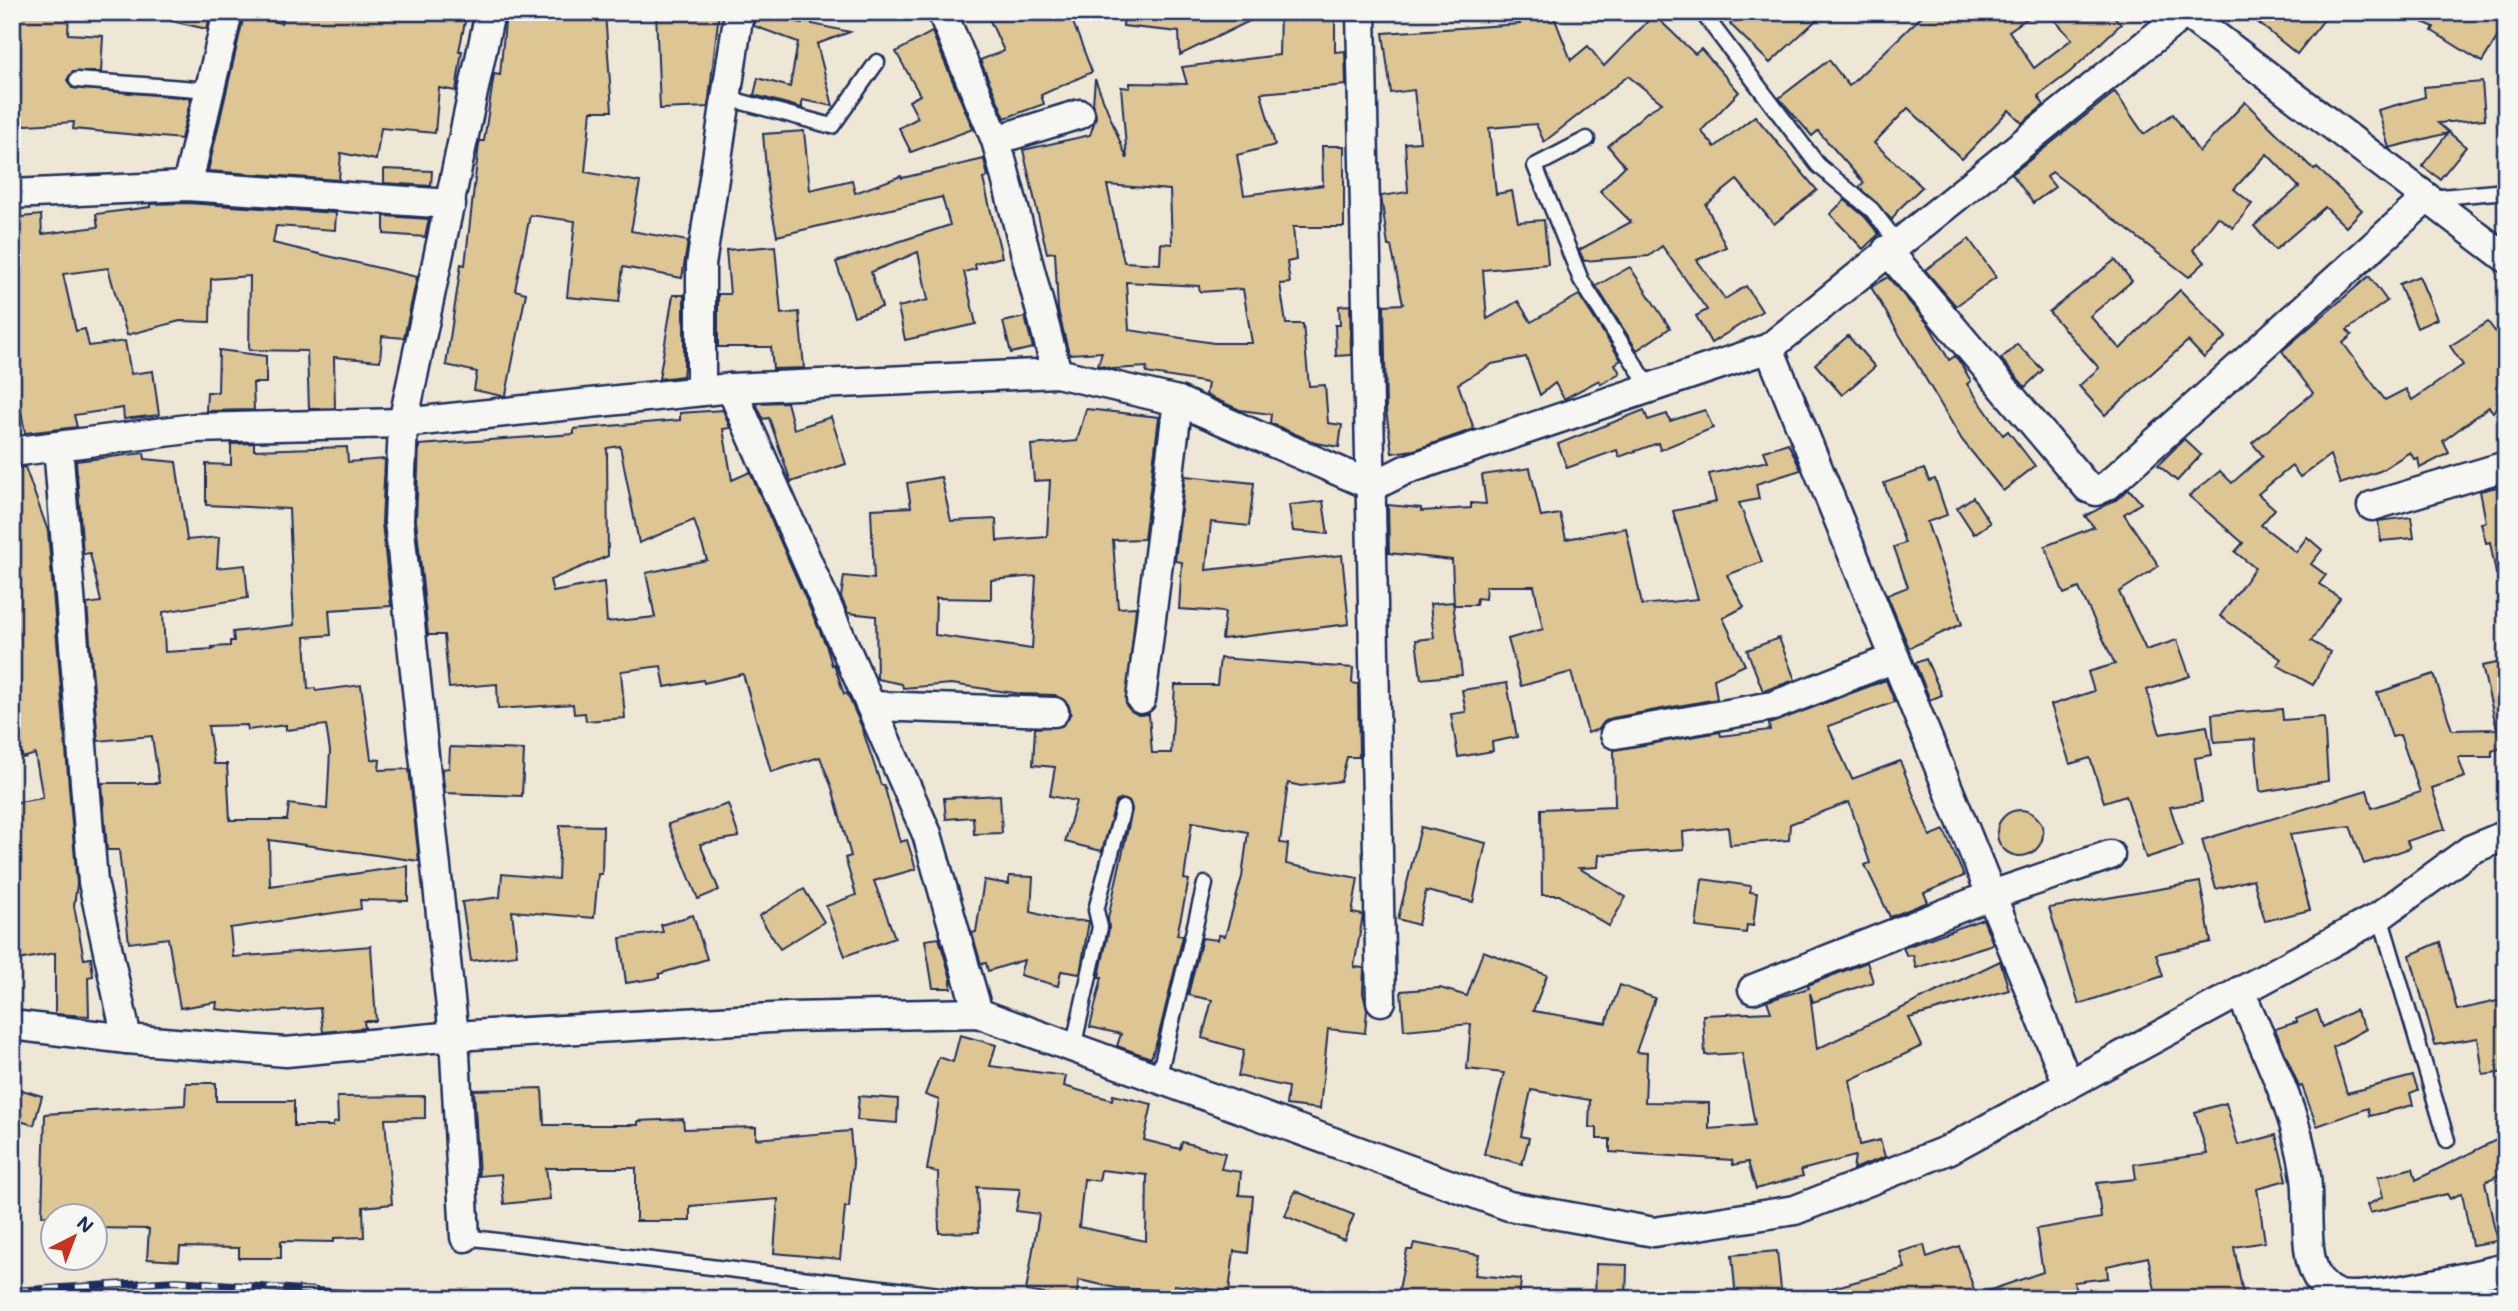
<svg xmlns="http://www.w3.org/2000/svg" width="2518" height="1311" font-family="Mali,sans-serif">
	<rect width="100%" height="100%" fill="#efe7d6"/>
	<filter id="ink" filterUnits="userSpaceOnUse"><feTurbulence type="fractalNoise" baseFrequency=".0143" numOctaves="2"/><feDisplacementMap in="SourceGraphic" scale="14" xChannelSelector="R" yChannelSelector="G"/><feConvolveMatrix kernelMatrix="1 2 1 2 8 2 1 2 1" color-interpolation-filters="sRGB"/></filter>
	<g filter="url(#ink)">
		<g fill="#dec594" stroke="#1b2f5e" stroke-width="2" fill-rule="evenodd">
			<polygon points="12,12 69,12 68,34 103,36 101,72 72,72 67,80 72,88 191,98 181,139 73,129 74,122 12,126"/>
			<polygon points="172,12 211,12 207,29 171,21"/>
			<polygon points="284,12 467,12 459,51 462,51 456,91 439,88 435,133 381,128 376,160 341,153 339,180 208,171 244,15 281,23"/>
			<polygon points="506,12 605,12 612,111 591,111 585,172 640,182 631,231 688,241 682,278 623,267 619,302 567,297 575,221 530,215 515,290 526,293 506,395 502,396 474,390 477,372 446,365 461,264 465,265 479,144 480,141 484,141 494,74 500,75"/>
			<polygon points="656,12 719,12 708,107 660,109"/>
			<polygon points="755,12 797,12 794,21 802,23 804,12 809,12 812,24 850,32 817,44 833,106 802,100 802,108 754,95 758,78 790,87 798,42 754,26"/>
			<polygon points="986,12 1069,12 1092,72 1041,95 1044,104 1005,118 980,60 1004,51"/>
			<polygon points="1124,12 1268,12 1180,55 1179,32 1123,26"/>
			<path d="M 1280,12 L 1335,12 L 1335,52 L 1345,51 L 1346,85 L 1261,93 L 1275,145 L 1237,155 L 1244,195 L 1323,185 L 1322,146 L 1344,146 L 1344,227 L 1293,227 L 1296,260 L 1287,262 L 1290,283 L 1280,284 L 1286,324 L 1303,324 L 1309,386 L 1325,385 L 1328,423 L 1342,425 L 1339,447 L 1316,443 L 1270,423 L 1271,414 L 1240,410 L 1206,395 L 1208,383 L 1146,373 L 1147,367 L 1113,369 L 1098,365 L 1102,352 L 1069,354 L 1058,310 L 1055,252 L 1047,253 L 1023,150 L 1090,135 L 1096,117 L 1093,104 L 1095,79 L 1127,159 L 1121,87 L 1130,88 L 1130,83 L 1187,84 L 1182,67 L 1279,55 ZM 1107,185 L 1170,190 L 1172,244 L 1161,243 L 1160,264 L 1124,262 ZM 1126,282 L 1199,286 L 1200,292 L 1243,289 L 1252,343 L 1214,343 L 1129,330 Z"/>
			<polygon points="1515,12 1552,12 1571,60 1588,46 1604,66 1654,15 1695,54 1701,49 1739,92 1701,131 1715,147 1755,116 1817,190 1774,224 1737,180 1706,205 1726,247 1697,260 1725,299 1746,286 1762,311 1711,343 1696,316 1707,310 1662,246 1649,256 1584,261 1579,250 1631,222 1600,191 1625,166 1608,146 1647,112 1662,103 1628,76 1544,142 1536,124 1489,128 1496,194 1512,191 1518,222 1544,220 1548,264 1483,270 1487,319 1518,301 1531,322 1579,295 1621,360 1615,364 1620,373 1601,384 1599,380 1564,399 1555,383 1540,395 1526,357 1492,364 1458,384 1474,429 1414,450 1392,453 1386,410 1384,305 1403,304 1391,246 1388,246 1381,196 1408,192 1405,143 1420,142 1414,90 1391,93 1383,33 1520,24"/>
			<polygon points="1740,12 1825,12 1770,63 1730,24"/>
			<polygon points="1926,12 2036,12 2009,31 2034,68 2072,39 2047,12 2110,12 2121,24 2070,72 2038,96 2044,105 2022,123 2009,110 1962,159 1908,108 1874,143 1922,187 1898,210 1892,220 1859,187 1864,183 1818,131 1812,136 1779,98 1829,60 1849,86"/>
			<polygon points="2245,12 2330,12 2297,54"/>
			<polygon points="2400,12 2485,12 2505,25 2482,62 2432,31 2434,27"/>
			<polygon points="932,32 973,129 911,152 899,128 918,118 909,101 920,95 896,52"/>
			<polygon points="2482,82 2485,119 2438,123 2466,147 2440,179 2422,166 2448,133 2389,148 2378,110 2425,97 2424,87"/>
			<polygon points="2115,92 2144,134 2173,114 2199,152 2245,102 2314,170 2317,168 2362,210 2346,227 2325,207 2275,250 2254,226 2299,187 2267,154 2234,189 2252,204 2233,228 2218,217 2193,250 2205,262 2189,277 2052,172 2047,177 2055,187 2033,203 2012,174"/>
			<polygon points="804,131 810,190 852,180 855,193 901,176 902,178 984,159 988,177 983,179 1002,257 975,264 976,269 964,272 976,324 905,340 898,307 928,300 918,252 871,272 882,307 854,316 836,262 950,225 942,197 777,236 768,191 763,134"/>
			<polygon points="384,169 432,171 431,186 384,183"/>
			<polygon points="1845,200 1865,217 1879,234 1863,249 1830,214"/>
			<polygon points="187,203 336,213 335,230 276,226 273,243 417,277 404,338 382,336 380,361 334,357 335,408 309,409 307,351 249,350 250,276 211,279 210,322 180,321 127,335 108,268 63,274 76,331 85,329 89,346 125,341 131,374 153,371 159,415 124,419 123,408 74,415 77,427 25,433 17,388 12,389 12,218 41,215 42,234 98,227 96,214 150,207 150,204"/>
			<polygon points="384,216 429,219 425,237 384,234"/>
			<polygon points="1969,239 1996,277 1956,306 1925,270"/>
			<polygon points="775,246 781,314 799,312 804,368 773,369 771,347 718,347 718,294 730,294 726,250"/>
			<polygon points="2115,260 2132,281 2090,316 2120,349 2180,290 2226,337 2204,358 2188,341 2105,415 2079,386 2099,368 2049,312"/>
			<polygon points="1630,267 1670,328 1637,350 1596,286"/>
			<polygon points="2369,276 2387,301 2347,330 2352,335 2343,343 2385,400 2406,389 2412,400 2463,365 2450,346 2488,322 2506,346 2506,398 2493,412 2489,407 2443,441 2449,453 2420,468 2418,458 2414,459 2410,452 2380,471 2340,484 2330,455 2300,477 2292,466 2258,494 2275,509 2261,525 2296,552 2307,537 2322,550 2311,564 2326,575 2319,584 2340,598 2311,641 2330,652 2313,685 2277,665 2281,659 2220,616 2255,568 2235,552 2243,543 2189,496 2220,471 2232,483 2263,456 2252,443 2313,393 2282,351"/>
			<polygon points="2419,276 2437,319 2417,328 2399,284"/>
			<polygon points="1888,277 1929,325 1949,360 1955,356 1961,364 1971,381 1967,384 2003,435 2008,431 2035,466 2003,491 1962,440 1871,287"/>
			<polygon points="673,295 684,295 684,367 683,376 659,379"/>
			<polygon points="1350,305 1351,355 1336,356 1335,325 1340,325 1339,306"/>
			<polygon points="1025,317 1033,348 1011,353 1003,322"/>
			<polygon points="1848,336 1875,367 1842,395 1815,364"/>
			<polygon points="2017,344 2043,370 2025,387 2001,359"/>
			<polygon points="219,350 266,356 266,383 253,383 254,410 206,411 207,392 218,392"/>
			<polygon points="787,402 794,429 831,417 846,464 791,482 769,418 763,419 756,403"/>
			<path d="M 1086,409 L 1159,417 L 1144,539 L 1113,540 L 1118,608 L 1136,607 L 1126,705 L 1138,715 L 1149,714 L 1152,753 L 1171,753 L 1175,685 L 1217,685 L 1220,658 L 1353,668 L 1352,683 L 1358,684 L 1359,757 L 1347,757 L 1341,781 L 1301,786 L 1288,783 L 1280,843 L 1288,844 L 1286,864 L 1358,878 L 1352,913 L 1363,915 L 1354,967 L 1364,968 L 1363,993 L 1367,1010 L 1365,1033 L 1328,1029 L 1320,1109 L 1286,1105 L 1288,1087 L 1238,1076 L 1244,1050 L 1202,1038 L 1212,1000 L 1188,995 L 1202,938 L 1218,940 L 1219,935 L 1225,936 L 1242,877 L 1248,832 L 1192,822 L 1184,879 L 1189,880 L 1177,935 L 1183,936 L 1158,1038 L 1151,1058 L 1117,1046 L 1121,1034 L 1090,1027 L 1102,977 L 1099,977 L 1109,929 L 1108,918 L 1132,810 L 1130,802 L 1121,799 L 1116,802 L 1102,851 L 1065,842 L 1076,801 L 1050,796 L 1055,767 L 1033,765 L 1035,728 L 1062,726 L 1071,713 L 1068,704 L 1055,695 L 1022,694 L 951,684 L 903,688 L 902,684 L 877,679 L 876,616 L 848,613 L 841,597 L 844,576 L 874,579 L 871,509 L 911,507 L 907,483 L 941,477 L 951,521 L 996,519 L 997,541 L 1047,537 L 1050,480 L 1034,481 L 1031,445 L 1077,441 ZM 1036,576 L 1032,649 L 935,635 L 936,598 L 991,599 L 991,580 Z"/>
			<path d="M 723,410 L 730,428 L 723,429 L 732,480 L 750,472 L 826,645 L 832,665 L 834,664 L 844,694 L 847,693 L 861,725 L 881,785 L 884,785 L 900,842 L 907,840 L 916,869 L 874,881 L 895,938 L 845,956 L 826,906 L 856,895 L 845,858 L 851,856 L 832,788 L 820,757 L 771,772 L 743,674 L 704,683 L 703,680 L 665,687 L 661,666 L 621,671 L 625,718 L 586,721 L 585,713 L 574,714 L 573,704 L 498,709 L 497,684 L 449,688 L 444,635 L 428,635 L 416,520 L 419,445 L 574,434 L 574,429 L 680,420 L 680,413 ZM 620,446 L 639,543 L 694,520 L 707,560 L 646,573 L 655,617 L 607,622 L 604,582 L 553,592 L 550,580 L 608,556 L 607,448 Z"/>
			<polygon points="1644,410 1648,420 1667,414 1670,421 1705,410 1713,428 1660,450 1658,443 1619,457 1617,450 1567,468 1558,444"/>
			<polygon points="2184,439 2201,455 2177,481 2158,465"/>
			<path d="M 254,443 L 254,450 L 347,447 L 348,462 L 385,459 L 382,523 L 391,606 L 329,610 L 331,635 L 305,637 L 308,689 L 315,688 L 316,691 L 361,685 L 371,759 L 380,760 L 379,770 L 409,769 L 419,861 L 269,840 L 270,886 L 408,866 L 408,901 L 360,900 L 361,909 L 230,928 L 233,957 L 371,946 L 376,1021 L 364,1021 L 365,1028 L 323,1032 L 320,1008 L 255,1013 L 216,1009 L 217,1002 L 180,1008 L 168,938 L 129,943 L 119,850 L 107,850 L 102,783 L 159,783 L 152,736 L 98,741 L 87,604 L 101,602 L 90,553 L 83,554 L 76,461 L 144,453 L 145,459 L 176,462 L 187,540 L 219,537 L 217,568 L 245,565 L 248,598 L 163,612 L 165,652 L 213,649 L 212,647 L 230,646 L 230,641 L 234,641 L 233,632 L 294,625 L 289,509 L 206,505 L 206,464 L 231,465 L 231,444 ZM 247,725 L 248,730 L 286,725 L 286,730 L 326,725 L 330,751 L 327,809 L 289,804 L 287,820 L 230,820 L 227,764 L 214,764 L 208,726 Z"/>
			<polygon points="1788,443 1801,470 1756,484 1759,499 1739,503 1762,562 1727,575 1744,607 1723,618 1745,665 1714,679 1717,699 1612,718 1604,722 1599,729 1588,733 1571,672 1521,686 1508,639 1543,629 1534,586 1486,586 1485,599 1477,598 1476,605 1454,605 1452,560 1389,553 1388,505 1421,508 1421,511 1471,508 1471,503 1486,504 1482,475 1530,468 1541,517 1560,514 1566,539 1626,528 1642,605 1698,599 1673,511 1716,502 1709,474 1768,461 1764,451"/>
			<polygon points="25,467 48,531 77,884 74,906 84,959 91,958 93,976 88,977 89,1016 55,1014 55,953 18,960 12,928 12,803 43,798 35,754 23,758 21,752 12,754 12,468"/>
			<polygon points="1924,469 1929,481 1935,479 1947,515 1927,522 1962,624 1909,648 1887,595 1908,587 1894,547 1905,543 1884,483"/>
			<polygon points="1185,476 1254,483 1249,526 1211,522 1206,570 1342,555 1349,624 1222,639 1225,612 1179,609 1182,562 1175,561"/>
			<polygon points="2506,485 2506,573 2496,574 2490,542 2486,543 2481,523 2486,522 2480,491"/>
			<polygon points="2129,489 2141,503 2124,514 2159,566 2119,592 2146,650 2177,640 2190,676 2147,690 2160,734 2207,726 2212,755 2195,758 2202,802 2170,807 2183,846 2146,858 2126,795 2104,802 2090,758 2070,764 2051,705 2094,691 2088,672 2115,664 2079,588 2064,594 2045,546 2094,527 2085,516 2116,500"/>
			<polygon points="1973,497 1990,523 1974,534 1957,508"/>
			<polygon points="1323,501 1328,534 1293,531 1289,505"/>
			<polygon points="2411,517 2414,538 2381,541 2378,521"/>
			<polygon points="1453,602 1462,675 1421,679 1416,640 1434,638 1430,604"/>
			<polygon points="1779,638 1795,680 1763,691 1747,650"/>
			<polygon points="1926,659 1942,695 1930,700 1915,663"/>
			<polygon points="2506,661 2506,746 2492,751 2492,757 2458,757 2465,777 2432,788 2445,829 2407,841 2410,848 2364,864 2350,826 2290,834 2310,910 2265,921 2253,879 2216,889 2202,840 2367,790 2372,808 2420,792 2400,735 2392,737 2377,693 2434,674 2452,730 2497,729 2482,666"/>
			<polygon points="1886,680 1895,702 1828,726 1852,779 1900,761 1930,836 1944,830 1964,876 1924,893 1928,902 1890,917 1865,865 1870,863 1849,802 1790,824 1789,840 1730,845 1728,827 1683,832 1684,849 1599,855 1598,867 1579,868 1626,897 1609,926 1559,895 1542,895 1541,809 1615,806 1614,750 1720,732 1721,736 1770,730 1769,724"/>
			<polygon points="1507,683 1517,737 1492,742 1493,751 1458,757 1451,714 1466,712 1462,690"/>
			<polygon points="2282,709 2283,720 2324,717 2328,781 2260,792 2255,739 2214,742 2212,714"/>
			<polygon points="450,747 524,750 522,796 445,793 442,769 449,768"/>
			<polygon points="1000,795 1002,833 974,834 973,817 946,819 944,798"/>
			<polygon points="728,804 739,837 700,844 719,890 698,899 668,824"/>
			<circle cx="2020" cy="833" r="23"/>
			<polygon points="560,825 603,826 602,874 598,874 594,918 512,911 517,955 471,961 462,902 500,897 502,874 558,879"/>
			<polygon points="1421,827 1486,843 1473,902 1426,891 1418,925 1398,919"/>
			<polygon points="1009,876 1033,877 1031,912 1059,920 1089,921 1080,974 1061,971 1058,986 1020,975 1024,960 988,971 986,963 981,964 972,933 976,932 984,880 1009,884"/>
			<polygon points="1702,879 1751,886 1750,892 1757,893 1753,926 1747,925 1746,933 1696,927"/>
			<polygon points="2200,882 2211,942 2156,954 2163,976 2079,1004 2049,908"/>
			<polygon points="804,889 824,922 780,949 759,916"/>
			<polygon points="693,915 707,959 659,974 659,978 626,983 620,938 663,932 661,925"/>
			<polygon points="1983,919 1993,944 1916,968 1913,955 1907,956 1903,948"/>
			<polygon points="939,938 951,979 951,988 933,988 925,940"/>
			<polygon points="2440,942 2457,1010 2506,999 2506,1072 2483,1075 2478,1038 2435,1045 2410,955"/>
			<polygon points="1483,951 1547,975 1533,1011 1606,1023 1620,985 1655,998 1636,1052 1647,1053 1645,1102 1709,1103 1709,1129 1755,1125 1742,1053 1705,1055 1703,1015 1771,1012 1767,1001 1809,988 1808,985 1867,962 1873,982 1813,1002 1810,993 1817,1049 2000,961 2009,990 1909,1018 1922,1046 1850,1080 1860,1145 1880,1140 1885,1157 1853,1169 1855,1156 1801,1170 1803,1176 1756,1189 1748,1162 1733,1165 1732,1160 1610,1152 1610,1139 1597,1139 1597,1128 1589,1127 1590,1100 1531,1090 1521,1136 1529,1138 1522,1164 1484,1154 1504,1073 1467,1069 1471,1024 1404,1030 1401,991 1440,988 1467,996"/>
			<polygon points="2317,1010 2323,1027 2355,1010 2366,1029 2333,1047 2347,1093 2413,1076 2418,1090 2410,1093 2413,1105 2370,1116 2368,1108 2317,1126 2302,1086 2299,1087 2275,1029 2297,1022 2296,1019"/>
			<path d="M 960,1035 L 996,1045 L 990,1066 L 1066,1076 L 1064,1086 L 1112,1100 L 1113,1095 L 1152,1104 L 1144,1140 L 1180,1149 L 1182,1142 L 1225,1153 L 1221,1169 L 1241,1172 L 1239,1195 L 1253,1196 L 1248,1253 L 1234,1251 L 1229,1292 L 1174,1285 L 1174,1291 L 1116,1288 L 1079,1280 L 1076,1299 L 1026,1291 L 1039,1214 L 1016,1211 L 1020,1189 L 977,1187 L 979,1232 L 939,1233 L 938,1172 L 927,1170 L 939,1100 L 925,1095 L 939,1057 L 953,1062 ZM 1101,1170 L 1147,1175 L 1146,1241 L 1079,1227 L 1084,1179 L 1099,1181 Z"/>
			<polygon points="186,1083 216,1083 216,1101 294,1101 294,1126 333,1126 333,1123 338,1122 337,1097 425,1096 425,1118 385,1119 392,1204 363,1207 364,1237 334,1238 334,1242 281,1241 281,1258 239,1258 239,1248 180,1247 179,1261 147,1259 149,1229 94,1228 94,1216 42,1216 45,1114 185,1105"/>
			<polygon points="12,1087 42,1096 34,1125 12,1119"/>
			<polygon points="542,1088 544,1125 638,1125 638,1121 683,1119 684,1129 756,1127 756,1139 850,1131 853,1162 849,1207 845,1207 840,1259 774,1253 778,1199 690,1206 690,1221 636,1221 636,1168 546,1168 550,1199 504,1204 501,1174 479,1176 474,1090"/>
			<polygon points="859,1096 898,1099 897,1123 857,1120"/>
			<polygon points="2226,1103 2238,1145 2276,1135 2287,1180 2257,1188 2265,1242 2234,1247 2244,1299 2157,1299 2148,1257 2107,1266 2108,1278 2074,1282 2077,1299 1819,1299 1818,1292 1905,1268 1900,1252 1924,1245 1927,1257 1959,1246 1976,1295 2043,1272 2036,1229 2101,1218 2097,1183 2136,1179 2134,1164 2207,1154 2195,1112"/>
			<polygon points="2506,1135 2506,1171 2485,1182 2497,1241 2472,1245 2462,1193 2450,1199 2447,1194 2370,1213 2367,1205 2383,1197 2378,1177 2413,1168 2416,1180"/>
			<polygon points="1295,1191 1354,1215 1344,1240 1285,1216"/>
			<polygon points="1414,1243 1479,1255 1475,1275 1521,1279 1519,1299 1397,1299 1407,1250 1412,1250"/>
			<polygon points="1777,1251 1782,1299 1736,1299 1732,1255"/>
			<polygon points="1596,1264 1627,1265 1626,1299 1595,1299"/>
		</g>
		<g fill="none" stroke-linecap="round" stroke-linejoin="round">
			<defs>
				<g id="lane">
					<polyline points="1702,12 1818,165 1872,210 1897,242"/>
					<polyline points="77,80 210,90"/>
					<polyline points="727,98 832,126 877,62"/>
					<polyline points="1587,139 1535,166 1581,280 1650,388"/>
					<polyline points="2430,198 2506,191"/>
					<polyline points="2380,916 2447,1140"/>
					<polyline points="1073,1048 1100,927 1096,910 1123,808"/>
					<polyline points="1158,1079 1205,884"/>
					<polyline points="465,1237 972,1299"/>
				</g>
				<g id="street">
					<polyline points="942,12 996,140 1057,373"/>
					<polyline points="1361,12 1381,1001"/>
					<polyline points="2184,12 2506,258"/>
					<polyline points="996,140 1080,114"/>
					<polyline points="187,186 228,12"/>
					<polyline points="12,194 187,186 451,204"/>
					<polyline points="1887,250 2088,488 2096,491 2108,485 2427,198"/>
					<polyline points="1769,348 2068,1084"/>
					<polyline points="731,388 927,834 978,1013"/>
					<polyline points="701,391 701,265 739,12"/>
					<polyline points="58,446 93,882 127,1039"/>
					<polyline points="12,452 195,428 403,423 731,388 1057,373 1178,401 1373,486 1405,470 1769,348 2186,12"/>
					<polyline points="2372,506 2506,466"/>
					<polyline points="1141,699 1178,401"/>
					<polyline points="871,706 1054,712"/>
					<polyline points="1615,734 1773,706 1895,658"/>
					<polyline points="1753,989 1992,895 2110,855"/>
					<path d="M 2240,991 C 2266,1052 2297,1111 2306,1177 C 2311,1210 2297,1280 2337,1294 C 2362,1303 2474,1275 2506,1268"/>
					<polyline points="12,1025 127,1039 286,1052 454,1036 790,1017 978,1013 1509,1206 1654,1232 1795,1210 1948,1150 2380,916 2470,850 2506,835"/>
					<polyline points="465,1237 454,1036 399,521 403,423 490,12"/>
				</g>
			</defs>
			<use href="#lane" stroke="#1b2f5e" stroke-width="19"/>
			<use href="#street" stroke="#1b2f5e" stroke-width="33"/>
			<use href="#lane" stroke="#f6f6f2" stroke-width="14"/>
			<use href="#street" stroke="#f6f6f2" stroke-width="28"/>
			<defs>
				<polyline id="rail" points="12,1291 177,1281 431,1299"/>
			</defs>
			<use href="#rail" stroke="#1b2f5e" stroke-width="8"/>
			<use href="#rail" stroke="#f6f6f2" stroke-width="5" stroke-dasharray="16" stroke-linecap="butt"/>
		</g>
	</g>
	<rect width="2518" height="1311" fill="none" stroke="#f6f6f2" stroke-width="42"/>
	<rect x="21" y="21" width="2476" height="1269" fill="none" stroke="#1b2f5e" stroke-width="2.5" filter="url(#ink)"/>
	<g transform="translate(74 1237) rotate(42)"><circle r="33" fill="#f6f6f2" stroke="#9ea6b7" stroke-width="2"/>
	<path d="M0-5L12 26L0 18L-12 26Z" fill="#c8321e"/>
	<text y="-10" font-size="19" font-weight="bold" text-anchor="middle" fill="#1b2f5e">N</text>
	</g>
</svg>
